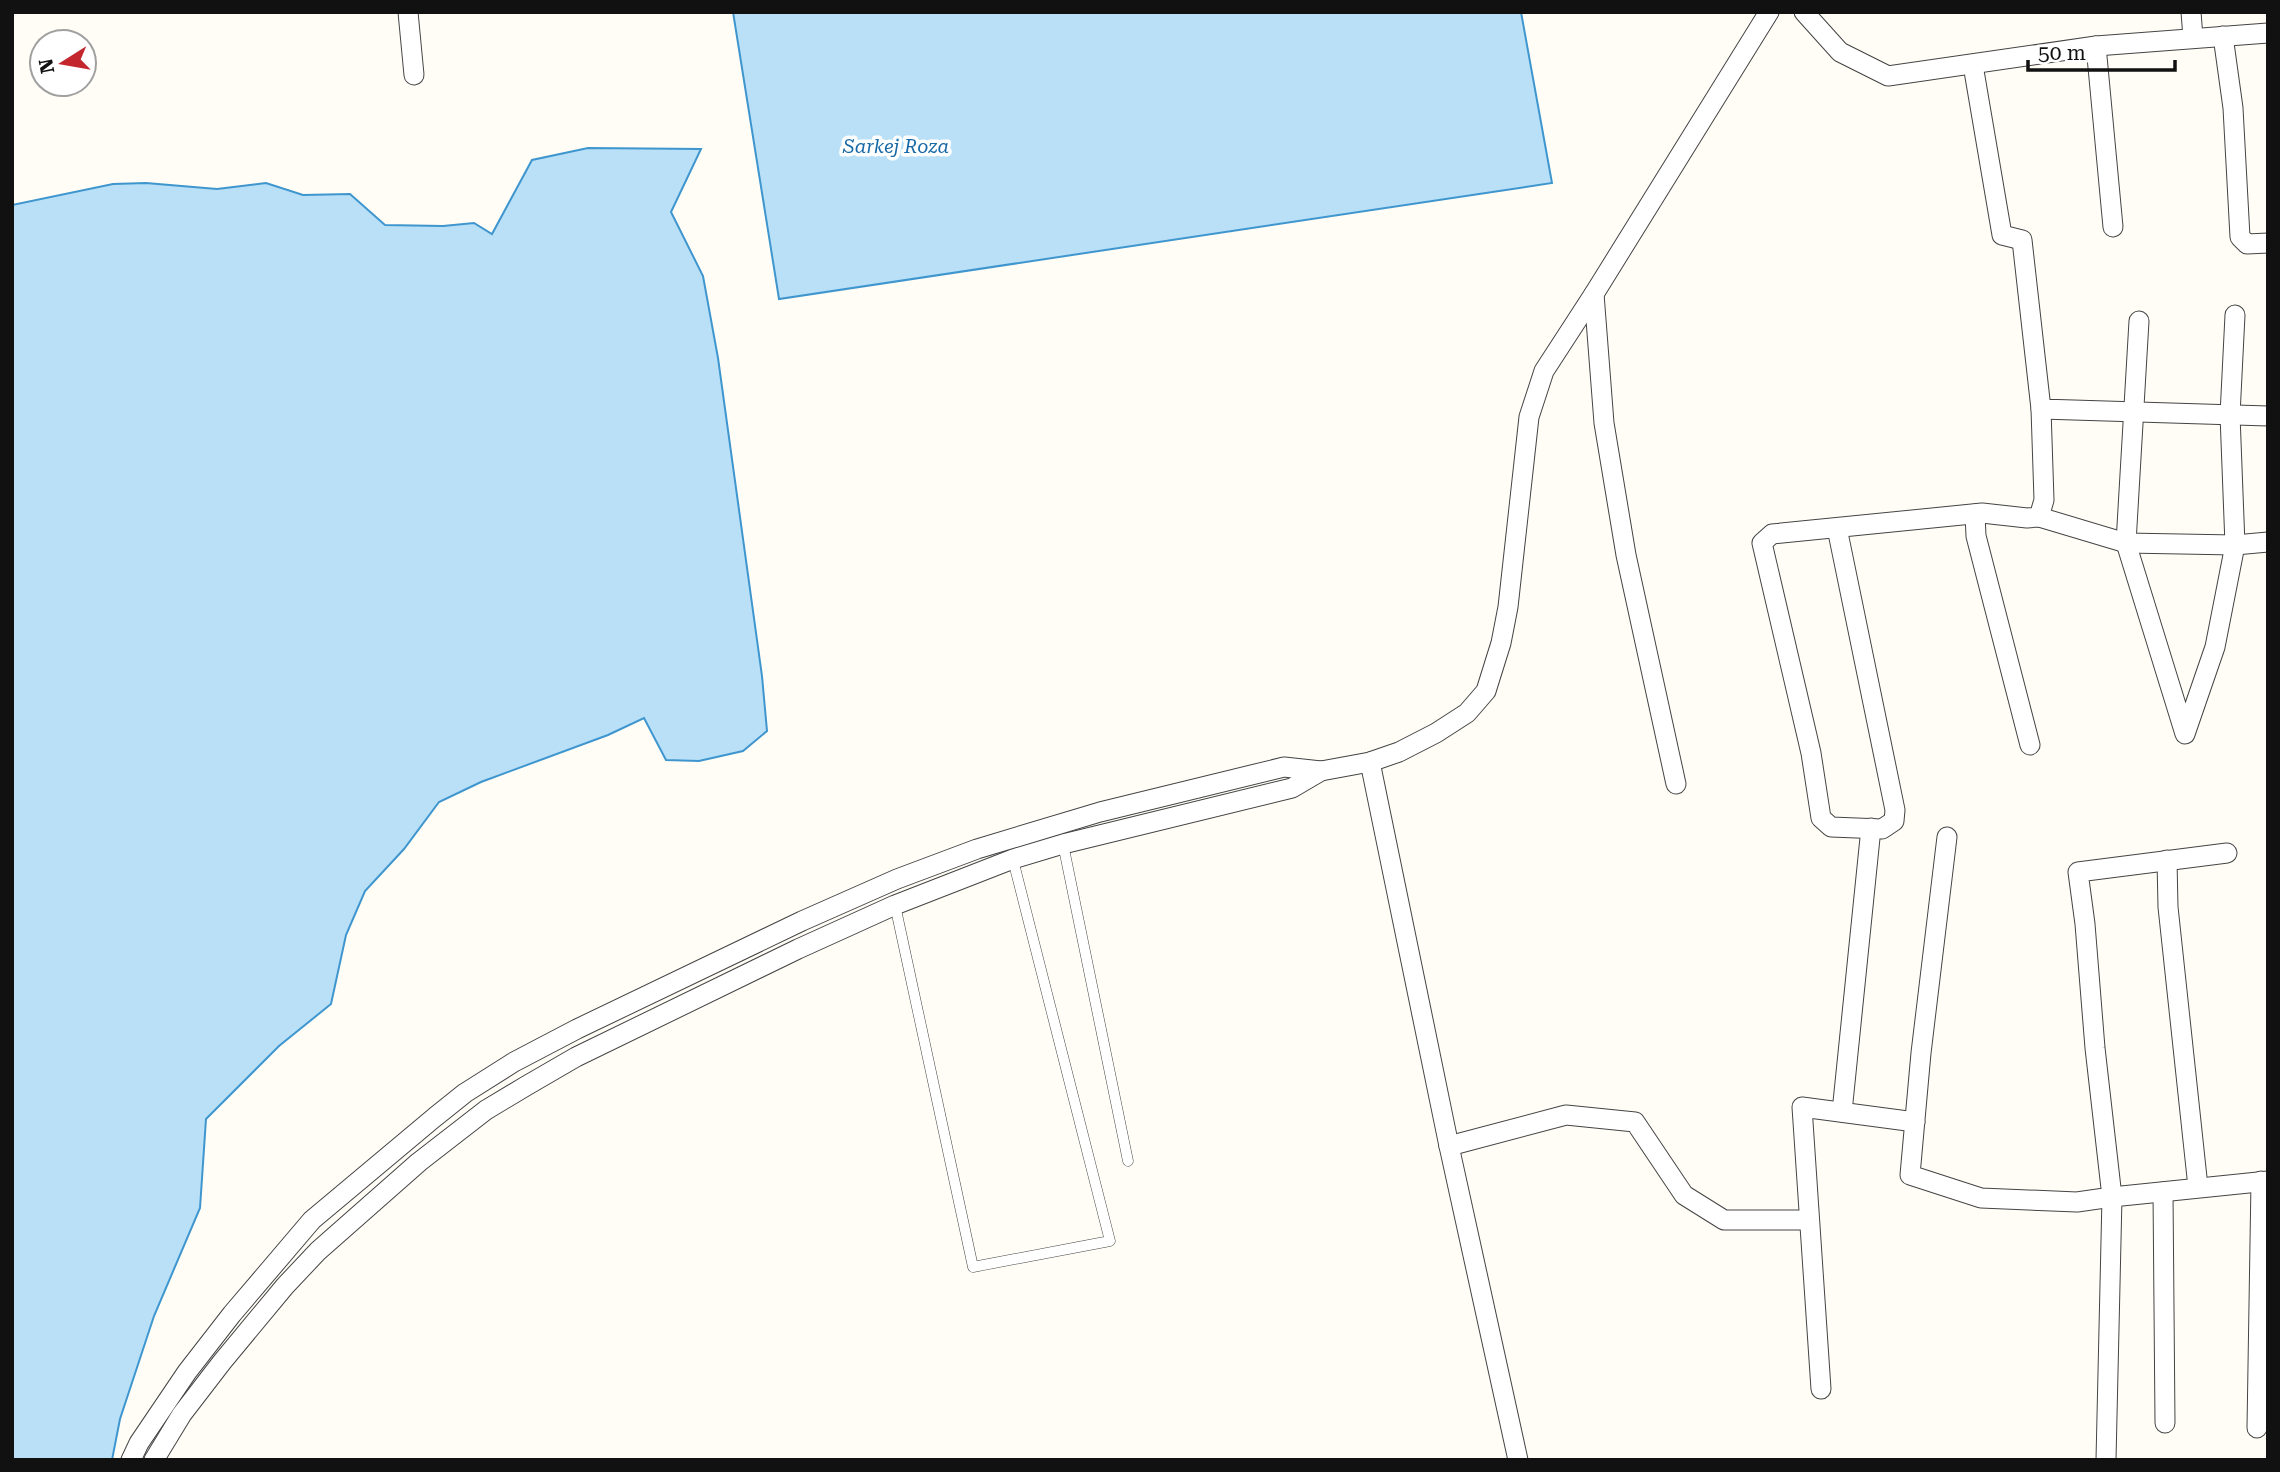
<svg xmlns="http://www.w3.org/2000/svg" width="2280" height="1472" font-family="'Roboto Serif',serif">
	<rect width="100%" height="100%" fill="#fffdf5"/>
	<g fill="#b9e0f7" stroke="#3f96cf" stroke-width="2">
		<polygon points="733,12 1521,12 1552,183 779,299"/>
		<polygon points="588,148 701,149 671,212 703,276 718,358 762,676 767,731 743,751 699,761 666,760 644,718 608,735 481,782 439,802 404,849 365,891 346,935 331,1004 279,1046 206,1119 200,1208 154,1316 120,1419 112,1460 12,1460 12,205 113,184 146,183 217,189 266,183 303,195 350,194 385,225 443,226 474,223 492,234 532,160"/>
	</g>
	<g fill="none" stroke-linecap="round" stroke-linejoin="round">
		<defs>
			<g id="lane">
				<polyline points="1063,844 1128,1161"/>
				<polyline points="895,905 973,1267 1110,1241 1012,856"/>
			</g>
			<g id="street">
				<polyline points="408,12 414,75"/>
				<polyline points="1804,12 1840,52 1888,76 2096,46 2268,33"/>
				<polyline points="2191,12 2193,38"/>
				<polyline points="2223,36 2233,108 2240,237 2247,244 2268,243"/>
				<polyline points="2096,46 2113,227"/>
				<polyline points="1973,65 2002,235 2022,240 2041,409 2268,416"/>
				<polyline points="1594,294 1604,423 1626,555 1676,784"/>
				<polyline points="2139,321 2126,543 2185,734 2215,647 2235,545 2230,415 2235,315"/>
				<polyline points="1975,514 1976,536 2030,745"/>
				<polyline points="2039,517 2126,543 2235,545 2268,542"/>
				<polyline points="1837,528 1895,810 1894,821 1882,829 1831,827 1821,818 1811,753 1762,543 1772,534 1982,513 2027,518 2039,517 2044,500 2041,409"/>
				<polyline points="1370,762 1449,1146 1518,1460"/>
				<polyline points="1947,837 1921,1053 1910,1175 1981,1198 2077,1202 2112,1197 2095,1048 2085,924 2078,872 2227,853"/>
				<polyline points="2167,860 2168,907 2198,1187"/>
				<polyline points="1842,1112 1871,828"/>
				<polyline points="1449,1146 1566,1115 1635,1122 1684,1195 1724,1220 1809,1220"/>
				<polyline points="2163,1192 2165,1423"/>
				<polyline points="1821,1389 1802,1107 1915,1122"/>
				<polyline points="2257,1428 2261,1181"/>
				<polyline points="131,1460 139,1443 187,1372 232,1314 312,1220 435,1117 465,1093 514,1062 577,1029 802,921 897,879 977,849 1100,812 1284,767 1321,771"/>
				<polyline points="154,1460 182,1414 222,1362 285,1286 318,1251 419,1162 486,1110 526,1086 576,1057 798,949 895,905 1013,859 1063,844 1292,788 1321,771 1370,762 1399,752 1436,733 1467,713 1486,691 1501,643 1508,607 1529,417 1544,371 1594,294 1769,12"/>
				<polyline points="2106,1460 2112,1197 2268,1181"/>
			</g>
		</defs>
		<use href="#lane" stroke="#444" stroke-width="11"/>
		<use href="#street" stroke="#444" stroke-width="21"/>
		<use href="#lane" stroke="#fff" stroke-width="10"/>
		<use href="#street" stroke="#fff" stroke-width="19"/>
	</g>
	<g text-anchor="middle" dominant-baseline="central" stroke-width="7" stroke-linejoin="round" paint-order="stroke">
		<g font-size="19" font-style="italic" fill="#1768a6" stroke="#fff">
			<text x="896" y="146">Sarkej Roza</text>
		</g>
	</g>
	<rect width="2280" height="1472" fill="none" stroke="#111111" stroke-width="28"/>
	<g transform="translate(63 63) rotate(259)"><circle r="33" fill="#ffffff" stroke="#a0a0a0" stroke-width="2"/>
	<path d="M0-5L12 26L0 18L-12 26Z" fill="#c4262e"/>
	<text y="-10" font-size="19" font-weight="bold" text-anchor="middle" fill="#111111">N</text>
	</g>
	<path d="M2028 60v10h147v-10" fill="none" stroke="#111111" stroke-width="3.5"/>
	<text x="2038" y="60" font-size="21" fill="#111111" stroke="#ffffff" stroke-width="5" paint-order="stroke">50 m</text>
</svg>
